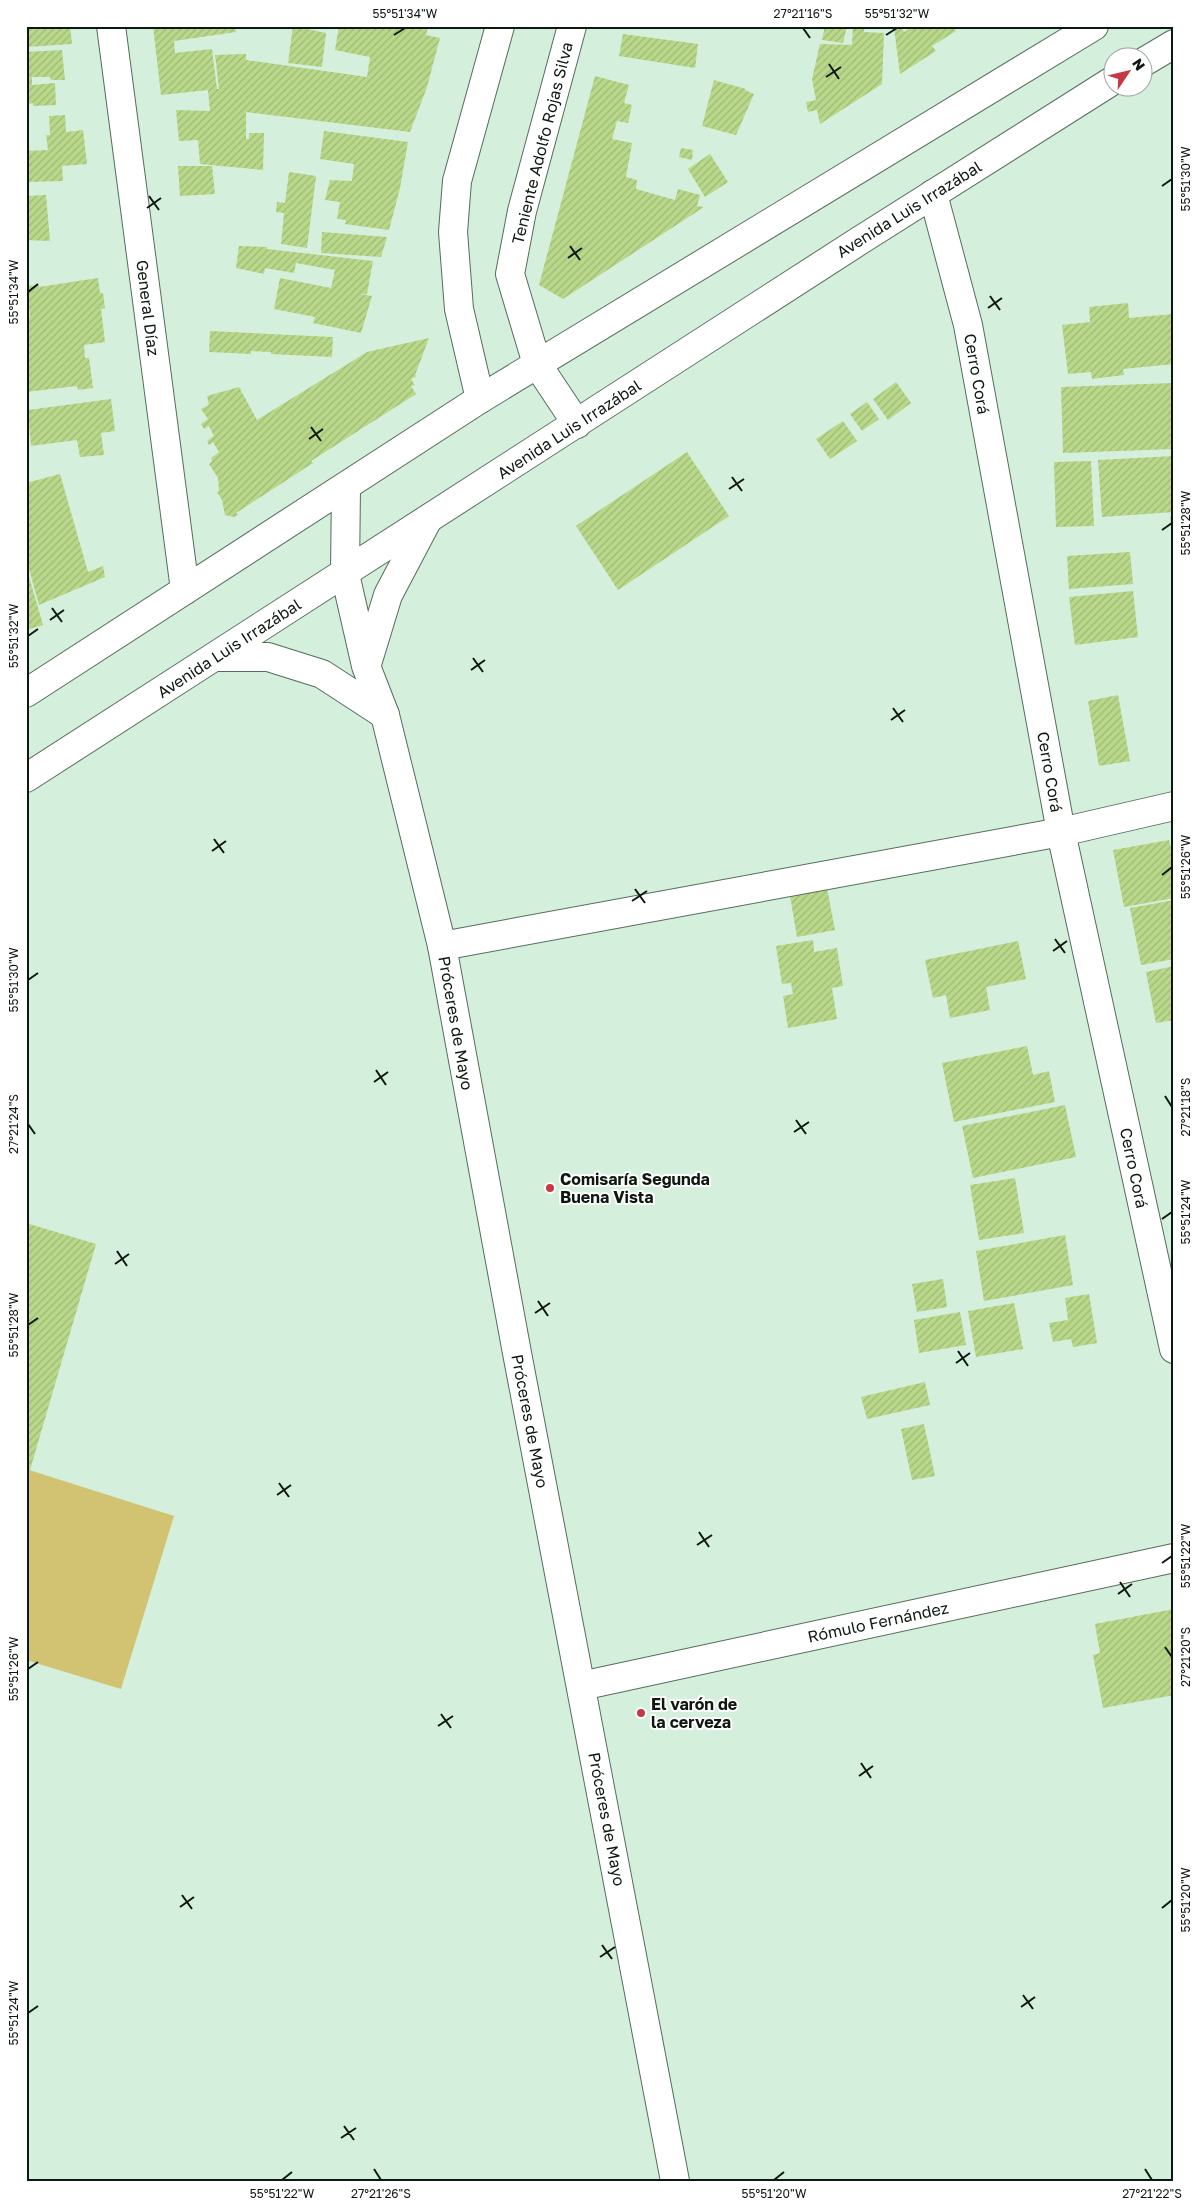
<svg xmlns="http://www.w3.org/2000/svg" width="1200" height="2207" font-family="'Golos Text',sans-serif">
	<defs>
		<pattern id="building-hatch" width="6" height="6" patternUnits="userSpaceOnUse" patternTransform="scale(1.25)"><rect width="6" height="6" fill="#b9d88a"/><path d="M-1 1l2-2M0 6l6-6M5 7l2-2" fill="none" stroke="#9eb976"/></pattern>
	</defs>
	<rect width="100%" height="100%" fill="#d4efdb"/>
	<polygon fill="#d1c372" points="26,1469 174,1516 121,1689 26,1660"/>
	<g fill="url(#building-hatch)">
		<polygon points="26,26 70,26 72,44 26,47"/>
		<polygon points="153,26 235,26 236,32 174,41 175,53 212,49 217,89 219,89 215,55 246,54 246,60 367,77 370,57 335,50 339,26 428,26 426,35 440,38 427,87 410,132 246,112 246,139 249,139 249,133 264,133 263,170 200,164 198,140 179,141 176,110 210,111 208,90 161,95"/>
		<polygon points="293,26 326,33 322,67 288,63"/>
		<polygon points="825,26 847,26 843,43 822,40"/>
		<polygon points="853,26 864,26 864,32 884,33 882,84 820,124 817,110 808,112 806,102 816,100 812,79 820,44 852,45"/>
		<polygon points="897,26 901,26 904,32 911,28 910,26 953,26 956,31 932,46 936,51 900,74 894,28"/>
		<polygon points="623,34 698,44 695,68 619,56"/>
		<polygon points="62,50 65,80 51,80 50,77 32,77 32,85 55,83 56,105 33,106 33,103 26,104 26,52"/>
		<polygon points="595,76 629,85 624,103 632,105 628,123 617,121 612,139 632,143 626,177 637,180 636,189 675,200 678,189 700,195 697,206 704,207 563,299 539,285"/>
		<polygon points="714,80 746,89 745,90 754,94 736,135 702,126"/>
		<polygon points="65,115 66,132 83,130 87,164 62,166 63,181 26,182 26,151 48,150 46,135 50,135 49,116"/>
		<polygon points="324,131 408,142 400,188 389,230 345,224 346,220 337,219 340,202 325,200 330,180 352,181 354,164 320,159"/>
		<polygon points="681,148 693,150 692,160 679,157"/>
		<polygon points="710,154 728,182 705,197 688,169"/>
		<polygon points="178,166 212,166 215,194 180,196"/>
		<polygon points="289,172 316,176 307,248 281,244 284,213 276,212 277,202 285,203"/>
		<polygon points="46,195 50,241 26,240 26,196"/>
		<polygon points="322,232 387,237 381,257 321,253"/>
		<polygon points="239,246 267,247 267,249 373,261 367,294 360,294 372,296 361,333 313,323 315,317 274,309 280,278 331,288 335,270 296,263 294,273 265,268 264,274 236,268"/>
		<polygon points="98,278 100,293 103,293 105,308 101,309 105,342 84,345 85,358 89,358 93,388 78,390 77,386 26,392 26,318 30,317 27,286 39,285 39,287"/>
		<polygon points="1128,303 1129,318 1174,314 1174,364 1123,369 1124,375 1092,379 1091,372 1068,374 1062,325 1090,322 1089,307"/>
		<polygon points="210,331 333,337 332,357 271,354 271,352 251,351 251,354 209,352"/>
		<polygon points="429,338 415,375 417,376 411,379 415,385 411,386 416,394 311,461 313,463 236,513 238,515 234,517 225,515 222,500 217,492 219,491 218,478 209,464 212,461 211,458 219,452 213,442 209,445 207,441 214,436 209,426 204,429 201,424 208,419 201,409 209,405 207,396 239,387 257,420 367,352"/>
		<polygon points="896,382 911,403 888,420 873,399"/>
		<polygon points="1174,383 1174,449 1063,453 1061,387"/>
		<polygon points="111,399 115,431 101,433 104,455 80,457 77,440 31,446 28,410"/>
		<polygon points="867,402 879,419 862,431 850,414"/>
		<polygon points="843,421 857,441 830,459 816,439"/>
		<polygon points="687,452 729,516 618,590 576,526"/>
		<polygon points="1174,456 1174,512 1102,517 1098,460"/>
		<polygon points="1091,461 1094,526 1056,527 1054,462"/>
		<polygon points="60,474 88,572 103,566 105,577 39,605 26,558 26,483"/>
		<polygon points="1170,517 1174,517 1174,539 1172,539"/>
		<polygon points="1130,552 1133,584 1069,589 1067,556"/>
		<polygon points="26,566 43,625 26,630"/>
		<polygon points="1133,591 1138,637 1075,645 1069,597"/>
		<polygon points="1118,695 1130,761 1099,766 1088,701"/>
		<polygon points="1169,840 1174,859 1174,898 1124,907 1113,850"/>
		<polygon points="826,883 835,930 797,937 789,890"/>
		<polygon points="1174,900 1174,959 1141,965 1130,908"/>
		<polygon points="813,940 814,952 837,948 843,986 832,988 837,1019 788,1028 783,996 793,994 791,983 782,984 776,946"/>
		<polygon points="1018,941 1026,979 986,987 990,1010 950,1018 946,995 933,998 925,960"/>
		<polygon points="1174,966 1174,1020 1156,1023 1146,972"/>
		<polygon points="1027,1046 1033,1075 1049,1071 1055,1102 954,1122 942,1063"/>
		<polygon points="1065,1105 1076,1157 973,1178 962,1126"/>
		<polygon points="1015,1178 1024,1233 979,1240 970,1185"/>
		<polygon points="26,1223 96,1244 30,1470 26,1469"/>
		<polygon points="1065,1235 1073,1285 984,1301 976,1251"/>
		<polygon points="943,1279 947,1307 917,1312 912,1284"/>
		<polygon points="1089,1294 1097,1343 1073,1347 1071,1339 1053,1342 1049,1323 1068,1320 1065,1298"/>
		<polygon points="1014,1303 1023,1349 976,1357 968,1311"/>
		<polygon points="960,1312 966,1345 919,1353 914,1320"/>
		<polygon points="925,1382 930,1405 867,1419 861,1397"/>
		<polygon points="924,1424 935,1476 912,1480 901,1429"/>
		<polygon points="1174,1609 1174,1695 1103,1708 1093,1655 1100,1653 1095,1624"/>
	</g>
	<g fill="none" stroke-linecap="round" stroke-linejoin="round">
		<defs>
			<g id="minor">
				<polyline points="111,26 185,590"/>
				<polyline points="572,26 522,211 510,274 537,364 577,424"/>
				<polyline points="933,194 968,325 1061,832 1174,1349"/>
				<polyline points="480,399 459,309 453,232 457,181 500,26"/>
				<polyline points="346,487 345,574 366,666 385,715 442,946 517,1353 675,2181"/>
				<polyline points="367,664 388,595 427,521"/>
				<polyline points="442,946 1061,832 1174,806"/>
				<polyline points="581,1686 1174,1558"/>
			</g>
			<g id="major">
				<polyline points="1142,63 1174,44"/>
				<polyline points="215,657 268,657 322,674 385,715"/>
				<polyline points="26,693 480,399 1094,26"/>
				<polyline points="26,778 859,241 1112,81"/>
			</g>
		</defs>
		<use href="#minor" stroke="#556d5b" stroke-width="30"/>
		<use href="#major" stroke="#556d5b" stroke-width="30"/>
		<use href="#minor" stroke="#fff" stroke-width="28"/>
		<use href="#major" stroke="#fff" stroke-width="28"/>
	</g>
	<path fill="none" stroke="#0e1710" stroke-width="2" d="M 803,28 L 810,38M 394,35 L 405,28M 886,35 L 897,28M 829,64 L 839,79M 826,77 L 841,67M 1162,186 L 1172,179M 149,196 L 159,210M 147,208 L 161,198M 570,246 L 580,260M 568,258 L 582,248M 28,292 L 38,284M 990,296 L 1000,310M 988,308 L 1002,298M 311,427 L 321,441M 309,439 L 323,429M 732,477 L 742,491M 729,489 L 744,479M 1162,530 L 1172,523M 52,608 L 62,622M 50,620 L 64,610M 28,636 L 38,629M 473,658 L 483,672M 471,670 L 485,660M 893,708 L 903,722M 891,720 L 905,710M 214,839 L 224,853M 212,851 L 226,841M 1162,875 L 1172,867M 635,889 L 645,903M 632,901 L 647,891M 1055,939 L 1065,953M 1053,951 L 1067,941M 28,980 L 38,973M 376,1070 L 386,1085M 374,1082 L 388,1072M 1165,1096 L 1172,1107M 796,1120 L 806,1134M 28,1124 L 35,1134M 794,1132 L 809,1122M 1162,1219 L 1172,1212M 117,1251 L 127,1266M 115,1264 L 129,1254M 538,1301 L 548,1316M 535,1313 L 550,1303M 28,1325 L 38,1318M 958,1351 L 968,1366M 956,1363 L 970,1353M 279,1483 L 289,1497M 277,1495 L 291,1485M 699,1532 L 709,1547M 697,1545 L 712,1535M 1162,1563 L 1172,1556M 1120,1582 L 1130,1597M 1118,1594 L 1132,1584M 1165,1647 L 1172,1657M 28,1669 L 38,1662M 441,1714 L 451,1728M 438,1726 L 453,1716M 861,1763 L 871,1778M 859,1776 L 873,1766M 182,1895 L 192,1909M 180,1907 L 194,1897M 1162,1908 L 1172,1900M 602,1945 L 612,1959M 600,1957 L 615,1947M 1023,1995 L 1033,2009M 1021,2007 L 1035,1997M 28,2013 L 38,2006M 344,2126 L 354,2140M 341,2138 L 356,2128M 374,2169 L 381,2180M 1145,2169 L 1152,2180M 282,2180 L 292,2172M 774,2180 L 784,2172"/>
	<g fill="#c83844" stroke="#fff" stroke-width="2">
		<circle cx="550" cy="1188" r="5"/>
		<circle cx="641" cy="1713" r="5"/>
	</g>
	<g text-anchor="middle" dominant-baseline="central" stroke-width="4" stroke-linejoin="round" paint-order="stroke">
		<g font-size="16" fill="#0e1710" stroke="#fff">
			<text transform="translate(542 143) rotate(-76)">Teniente Adolfo Rojas Silva</text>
			<text transform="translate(909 209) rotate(-32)">Avenida Luis Irrazábal</text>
			<text transform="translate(148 308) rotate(83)">General Díaz</text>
			<text transform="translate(977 374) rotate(80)">Cerro Corá</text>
			<text transform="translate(569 429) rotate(-33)">Avenida Luis Irrazábal</text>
			<text transform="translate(229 648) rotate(-33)">Avenida Luis Irrazábal</text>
			<text transform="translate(1050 772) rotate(80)">Cerro Corá</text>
			<text transform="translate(456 1023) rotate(80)">Próceres de Mayo</text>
			<text transform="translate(1134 1168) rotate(78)">Cerro Corá</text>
			<text transform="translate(530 1421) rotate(79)">Próceres de Mayo</text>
			<text transform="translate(878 1622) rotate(-12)">Rómulo Fernández</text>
			<text transform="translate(607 1819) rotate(79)">Próceres de Mayo</text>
		</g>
		<g font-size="16" font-weight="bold" fill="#0e1710" stroke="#fff" text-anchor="start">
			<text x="560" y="1179">Comisaría Segunda<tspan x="560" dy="18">Buena Vista</tspan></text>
			<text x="651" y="1704">El varón de<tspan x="651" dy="18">la cerveza</tspan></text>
		</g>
	</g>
	<rect width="1200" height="2207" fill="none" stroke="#ffffff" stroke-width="55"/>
	<g transform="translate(1128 72) rotate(55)"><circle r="24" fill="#ffffff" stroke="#9fa29f"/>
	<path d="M0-4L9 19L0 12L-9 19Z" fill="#c83844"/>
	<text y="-8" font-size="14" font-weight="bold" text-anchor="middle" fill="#0e1710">N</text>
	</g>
	<rect x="28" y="28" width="1144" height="2152" fill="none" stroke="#0e1710" stroke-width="2"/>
	<g font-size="12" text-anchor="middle" fill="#0e1710">
		<text x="405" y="18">55°51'34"W</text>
		<text x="803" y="18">27°21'16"S</text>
		<text x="897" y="18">55°51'32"W</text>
		<text transform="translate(1186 179) rotate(-90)" y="4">55°51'30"W</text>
		<text transform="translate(14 292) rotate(-90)" y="4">55°51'34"W</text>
		<text transform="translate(1186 523) rotate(-90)" y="4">55°51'28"W</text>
		<text transform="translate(14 636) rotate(-90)" y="4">55°51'32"W</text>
		<text transform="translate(1186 867) rotate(-90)" y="4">55°51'26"W</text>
		<text transform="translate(14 980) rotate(-90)" y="4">55°51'30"W</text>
		<text transform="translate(1186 1107) rotate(-90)" y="4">27°21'18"S</text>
		<text transform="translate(14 1124) rotate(-90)" y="4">27°21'24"S</text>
		<text transform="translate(1186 1212) rotate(-90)" y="4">55°51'24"W</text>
		<text transform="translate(14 1325) rotate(-90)" y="4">55°51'28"W</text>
		<text transform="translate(1186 1556) rotate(-90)" y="4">55°51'22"W</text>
		<text transform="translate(1186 1657) rotate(-90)" y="4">27°21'20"S</text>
		<text transform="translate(14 1669) rotate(-90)" y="4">55°51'26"W</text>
		<text transform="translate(1186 1900) rotate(-90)" y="4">55°51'20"W</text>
		<text transform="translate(14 2013) rotate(-90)" y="4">55°51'24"W</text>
		<text x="282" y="2198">55°51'22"W</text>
		<text x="381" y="2198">27°21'26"S</text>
		<text x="774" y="2198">55°51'20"W</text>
		<text x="1152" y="2198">27°21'22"S</text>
	</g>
</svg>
